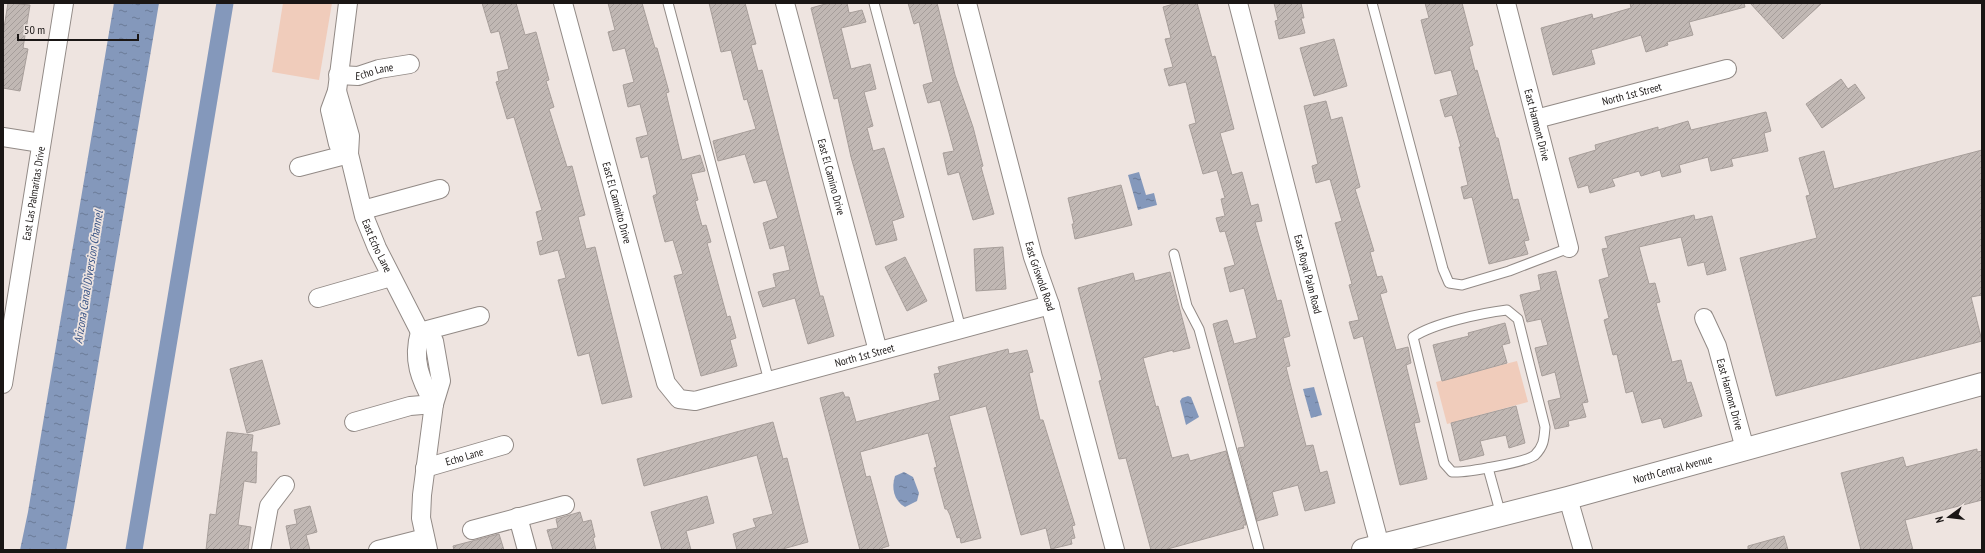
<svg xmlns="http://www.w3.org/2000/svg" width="1985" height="553" font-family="'PT Sans Narrow',sans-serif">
	<defs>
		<pattern id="water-ripples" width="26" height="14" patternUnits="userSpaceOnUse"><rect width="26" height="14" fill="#8498bb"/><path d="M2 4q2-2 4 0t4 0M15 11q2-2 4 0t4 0" fill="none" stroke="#6b7b97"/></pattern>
		<pattern id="building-hatch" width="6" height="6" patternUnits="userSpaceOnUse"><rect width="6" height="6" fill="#c1b8b4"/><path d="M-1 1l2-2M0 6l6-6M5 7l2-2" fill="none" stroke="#a59d9a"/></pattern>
	</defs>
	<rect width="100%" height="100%" fill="#eee4e0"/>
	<g fill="#f0ccbb">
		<polygon points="283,3 332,3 319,80 272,72"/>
		<polygon points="1517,361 1528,402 1447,424 1436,382"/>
	</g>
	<g fill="url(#water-ripples)">
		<polygon points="114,3 159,3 74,507 66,550 20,550 28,512"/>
		<polygon points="1139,172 1146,195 1154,193 1157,205 1138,210 1128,175"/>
		<polygon points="1314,387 1322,415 1311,418 1303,389"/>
		<polygon points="1188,396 1191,397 1199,417 1186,425 1180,401 1182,398"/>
		<path d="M 904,472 L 913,477 L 919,493 L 917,501 L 905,507 C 894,501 891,488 895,476 Z"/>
	</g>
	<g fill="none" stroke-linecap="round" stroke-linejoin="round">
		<polyline stroke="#8498bb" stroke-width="17" points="134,550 225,3"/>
	</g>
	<g fill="url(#building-hatch)" stroke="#a79e9a">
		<polygon points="8,3 30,5 23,48 28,49 20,91 3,88 3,34"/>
		<polygon points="482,3 516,3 525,35 536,32 549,80 546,81 554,107 549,109 567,167 572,166 577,185 585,215 578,217 586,249 595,247 632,397 602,404 589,353 578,356 558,280 566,278 558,250 540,255 537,242 543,240 536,212 542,210 514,117 507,119 496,82 499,81 497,72 509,69 499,31 491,33"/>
		<polygon points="608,3 642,3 655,48 657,48 669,92 666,93 682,160 700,155 705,171 691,174 698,200 695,201 702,226 706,225 711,242 707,243 727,317 730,316 736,338 730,340 737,366 701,376 674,276 683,274 673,240 665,242 653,196 657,194 648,156 641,158 636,138 648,135 640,104 628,107 623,85 634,82 625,48 613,51 608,32 615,30"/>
		<polygon points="709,3 745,3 756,44 751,45 758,71 762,70 820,296 823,296 834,336 808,344 795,298 763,307 758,292 776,287 773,274 790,270 784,245 770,249 763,223 778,218 766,180 754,183 745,154 718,161 713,141 756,129 747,99 744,100 731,50 721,52"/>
		<polygon points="829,3 847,3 849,13 862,10 866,22 841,28 851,69 870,64 876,89 864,92 873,126 867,128 873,151 884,148 904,217 892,221 897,240 876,245 851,157 838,98 834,99 811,8"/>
		<polygon points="908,3 937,3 955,75 973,127 983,166 981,167 994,214 973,220 959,172 948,175 943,153 954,151 940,100 928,103 923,85 933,82 919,22 914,24"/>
		<polygon points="1177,3 1197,3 1212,57 1215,56 1234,129 1220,133 1232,175 1242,172 1251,206 1258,204 1262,221 1255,222 1277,301 1281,300 1290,336 1283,338 1290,366 1286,367 1306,446 1313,445 1320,473 1327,471 1335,503 1305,511 1298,485 1272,492 1278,515 1257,521 1238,448 1245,447 1243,439 1213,324 1227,320 1234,344 1257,338 1244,288 1230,292 1224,268 1235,265 1225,231 1220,232 1216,218 1225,216 1221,199 1225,198 1217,170 1203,174 1189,125 1196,123 1186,82 1169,86 1164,69 1173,67 1165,39 1171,38 1163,7"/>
		<polygon points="1274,3 1301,3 1304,18 1301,18 1305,33 1279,39 1275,21 1278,20"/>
		<polygon points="1425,3 1462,3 1473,45 1469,47 1475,71 1477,70 1496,138 1498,138 1513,200 1518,199 1529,240 1524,241 1528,254 1489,264 1472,197 1464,199 1461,187 1468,185 1459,147 1461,147 1452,115 1445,117 1440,100 1458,95 1451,70 1435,74 1421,20 1429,18"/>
		<polygon points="1630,3 1744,3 1745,7 1689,22 1693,35 1667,42 1668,45 1646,52 1641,35 1591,50 1595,64 1553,75 1541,28 1592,14 1593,19 1631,8"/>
		<polygon points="1750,3 1822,3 1783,39"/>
		<polygon points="1334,39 1347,86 1314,96 1300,48"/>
		<polygon points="1841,79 1848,89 1855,84 1865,98 1822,128 1806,104"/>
		<polygon points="1326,101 1331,120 1342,117 1360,187 1355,189 1374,251 1370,252 1377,277 1382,276 1387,292 1380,294 1396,350 1408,347 1411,363 1406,365 1420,422 1414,423 1427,479 1400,485 1363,336 1354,339 1349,322 1359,320 1349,285 1352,284 1335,223 1342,221 1330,179 1316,183 1312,166 1318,164 1304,106"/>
		<polygon points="1766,112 1771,131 1764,133 1768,151 1731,159 1733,166 1711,171 1708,157 1679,165 1681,172 1662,177 1660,170 1641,176 1639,171 1612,179 1615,186 1590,193 1588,185 1578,188 1569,158 1596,150 1595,145 1658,127 1658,130 1688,121 1691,130"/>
		<polygon points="1982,150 1982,295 1971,297 1982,341 1776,396 1740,258 1817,238 1806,196 1810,195 1799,158 1824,151 1834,189"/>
		<polygon points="1121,185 1132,225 1075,239 1072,224 1074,224 1068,198"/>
		<polygon points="1694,215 1695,220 1712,216 1726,270 1707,275 1704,262 1688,266 1681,237 1639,247 1649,284 1655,283 1660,302 1656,303 1672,362 1681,360 1687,383 1691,382 1702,416 1664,428 1661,418 1642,423 1633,391 1626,393 1617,354 1613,355 1604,320 1609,318 1599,280 1609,277 1602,249 1608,248 1605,237"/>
		<polygon points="1003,247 1006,289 976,291 974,249"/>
		<polygon points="905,257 927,301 907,311 885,267"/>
		<polygon points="1556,271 1588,402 1582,403 1586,417 1568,421 1569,426 1555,429 1548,401 1561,398 1555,372 1542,376 1535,348 1548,345 1541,319 1527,322 1520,295 1541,290 1538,275"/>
		<polygon points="1170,272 1190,348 1173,352 1173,350 1143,358 1156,407 1158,406 1172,458 1188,454 1190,461 1226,451 1246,525 1243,525 1244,528 1164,550 1151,550 1126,458 1119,459 1099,381 1102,380 1078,288 1133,273 1135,281"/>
		<polygon points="1505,323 1510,343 1502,345 1507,363 1442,381 1433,345 1469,336 1468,333"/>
		<polygon points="1008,349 1009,354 1027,350 1033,372 1029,373 1040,420 1043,420 1075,525 1072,526 1075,538 1071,539 1072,544 1051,549 1046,528 1021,535 986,406 949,416 981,538 961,543 960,537 957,538 950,515 947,509 945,509 934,468 937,467 928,433 860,452 866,477 870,476 889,546 882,548 882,550 860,550 820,398 843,392 845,397 849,397 856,422 940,400 934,374 940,373 938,367"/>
		<polygon points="262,360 280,424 247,433 230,369"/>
		<polygon points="1516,406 1525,443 1509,448 1506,435 1480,441 1484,455 1460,461 1451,423"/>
		<polygon points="773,422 783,459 787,458 808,542 779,550 737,550 733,534 756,527 753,519 773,514 757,455 644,486 637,459"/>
		<polygon points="227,432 253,435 251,452 257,452 256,483 244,481 238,525 251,527 248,550 206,550 210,514 216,515"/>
		<polygon points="1977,449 1977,452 1982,451 1982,500 1905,520 1913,550 1861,550 1841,473 1903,457 1906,467"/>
		<polygon points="707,496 714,523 686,531 691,550 662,550 651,512"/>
		<polygon points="310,506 317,532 306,535 310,550 291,550 286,526 297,524 294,510"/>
		<polygon points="580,512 583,522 591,520 595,537 593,538 596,550 553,550 547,530 558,528 556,519"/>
		<polygon points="499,534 504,550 454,550 453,546"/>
		<polygon points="1784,536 1788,550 1748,550 1748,546"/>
	</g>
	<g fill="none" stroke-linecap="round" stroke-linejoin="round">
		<defs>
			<g id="service">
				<polyline points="668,3 769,381"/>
				<polyline points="874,3 961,329"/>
				<polyline points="1372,3 1443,269 1449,283 1462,285 1509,271 1569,248"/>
				<polyline points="1174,254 1187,306 1199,329 1259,550"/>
				<path d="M 1507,310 L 1518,319 L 1545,427 C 1544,439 1544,446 1535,455 C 1527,462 1465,473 1452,472 L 1444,463 L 1413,337 C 1434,323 1482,313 1507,310 Z"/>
				<polyline points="1488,468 1501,515"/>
			</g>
			<g id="minor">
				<polyline points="348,3 337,91 330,110 338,144 349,154"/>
				<path id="s1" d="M 563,3 L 666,383 L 679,399 L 695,401 L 1050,305"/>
				<path id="s2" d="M 785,3 L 878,351"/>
				<path id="s3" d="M 967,3 L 1033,257 L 1050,305 L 1115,550"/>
				<path id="s4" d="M 1238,3 L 1313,293 L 1380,546"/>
				<path id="s5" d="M 1506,3 L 1569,248"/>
				<path id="s6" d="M 338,75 L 358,76 L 379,69 L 410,64"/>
				<path id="s7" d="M 337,91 L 350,136 L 349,154 L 364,216 L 377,248 L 420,332 L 434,341 L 441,381 L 434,404 L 422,495 L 421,518 L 428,550"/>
				<path id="s8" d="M 1536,119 L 1727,69"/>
				<polyline points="3,137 41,143"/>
				<polyline points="299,167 349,154"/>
				<polyline points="363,210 440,189"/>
				<polyline points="318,298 391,277"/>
				<path id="s9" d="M 1704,318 L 1717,346 L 1745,449"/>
				<path d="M 420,332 C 412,360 420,379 434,404"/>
				<polyline points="420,332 480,316"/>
				<path id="s10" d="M 3,384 L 64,3"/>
				<polyline points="354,422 410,406 434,404"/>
				<path id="s11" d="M 425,468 L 504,445"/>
				<polyline points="1568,498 1583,550"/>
				<polyline points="518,517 527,550"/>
				<polyline points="472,530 565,505"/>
				<polyline points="261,550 269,506 285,485"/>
				<polyline points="378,550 425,538"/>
			</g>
			<g id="secondary">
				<path id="s12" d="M 1363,550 L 1568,498 L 1982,384"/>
			</g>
		</defs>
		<use href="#service" stroke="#928a86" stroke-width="11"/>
		<use href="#minor" stroke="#928a86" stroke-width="20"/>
		<use href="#secondary" stroke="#928a86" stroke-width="24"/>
		<use href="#service" stroke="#fff" stroke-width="9"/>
		<use href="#minor" stroke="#fff" stroke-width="18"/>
		<use href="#secondary" stroke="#fff" stroke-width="22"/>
	</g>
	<g text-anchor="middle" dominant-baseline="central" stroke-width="3.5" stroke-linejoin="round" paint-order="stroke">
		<g font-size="11" fill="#1a1615" stroke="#eee4e0">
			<text stroke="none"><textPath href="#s6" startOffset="37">Echo Lane</textPath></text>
			<text stroke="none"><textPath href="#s8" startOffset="99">North 1st Street</textPath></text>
			<text stroke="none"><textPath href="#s5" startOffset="126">East Harmont Drive</textPath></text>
			<text stroke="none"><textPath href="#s2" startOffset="180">East El Camino Drive</textPath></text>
			<text stroke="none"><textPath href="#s10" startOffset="193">East Las Palmaritas Drive</textPath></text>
			<text stroke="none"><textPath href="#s1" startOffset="207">East El Caminito Drive</textPath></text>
			<text stroke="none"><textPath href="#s7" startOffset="161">East Echo Lane</textPath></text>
			<text stroke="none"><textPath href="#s4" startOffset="280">East Royal Palm Road</textPath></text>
			<text stroke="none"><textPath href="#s3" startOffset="283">East Griswold Road</textPath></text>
			<text stroke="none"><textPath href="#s1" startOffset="606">North 1st Street</textPath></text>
			<text stroke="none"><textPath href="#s9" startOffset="81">East Harmont Drive</textPath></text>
			<text stroke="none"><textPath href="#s11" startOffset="41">Echo Lane</textPath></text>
			<text stroke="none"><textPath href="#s12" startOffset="320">North Central Avenue</textPath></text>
		</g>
		<g font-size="12" font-style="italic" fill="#3a5586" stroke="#eee4e0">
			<text transform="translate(88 277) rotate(-81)">Arizona Canal Diversion Channel</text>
		</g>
	</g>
	<rect width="1985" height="553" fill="none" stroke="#1a1615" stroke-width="8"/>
	<g transform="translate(1949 517) rotate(255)" stroke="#eee4e0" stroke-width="3" paint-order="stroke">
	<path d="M0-3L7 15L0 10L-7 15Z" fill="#1a1615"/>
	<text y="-6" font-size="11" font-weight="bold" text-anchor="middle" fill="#1a1615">N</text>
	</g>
	<path d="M18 34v6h120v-6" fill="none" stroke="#1a1615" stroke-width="2"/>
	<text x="24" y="34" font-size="12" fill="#1a1615" stroke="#eee4e0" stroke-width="3" paint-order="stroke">50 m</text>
</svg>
